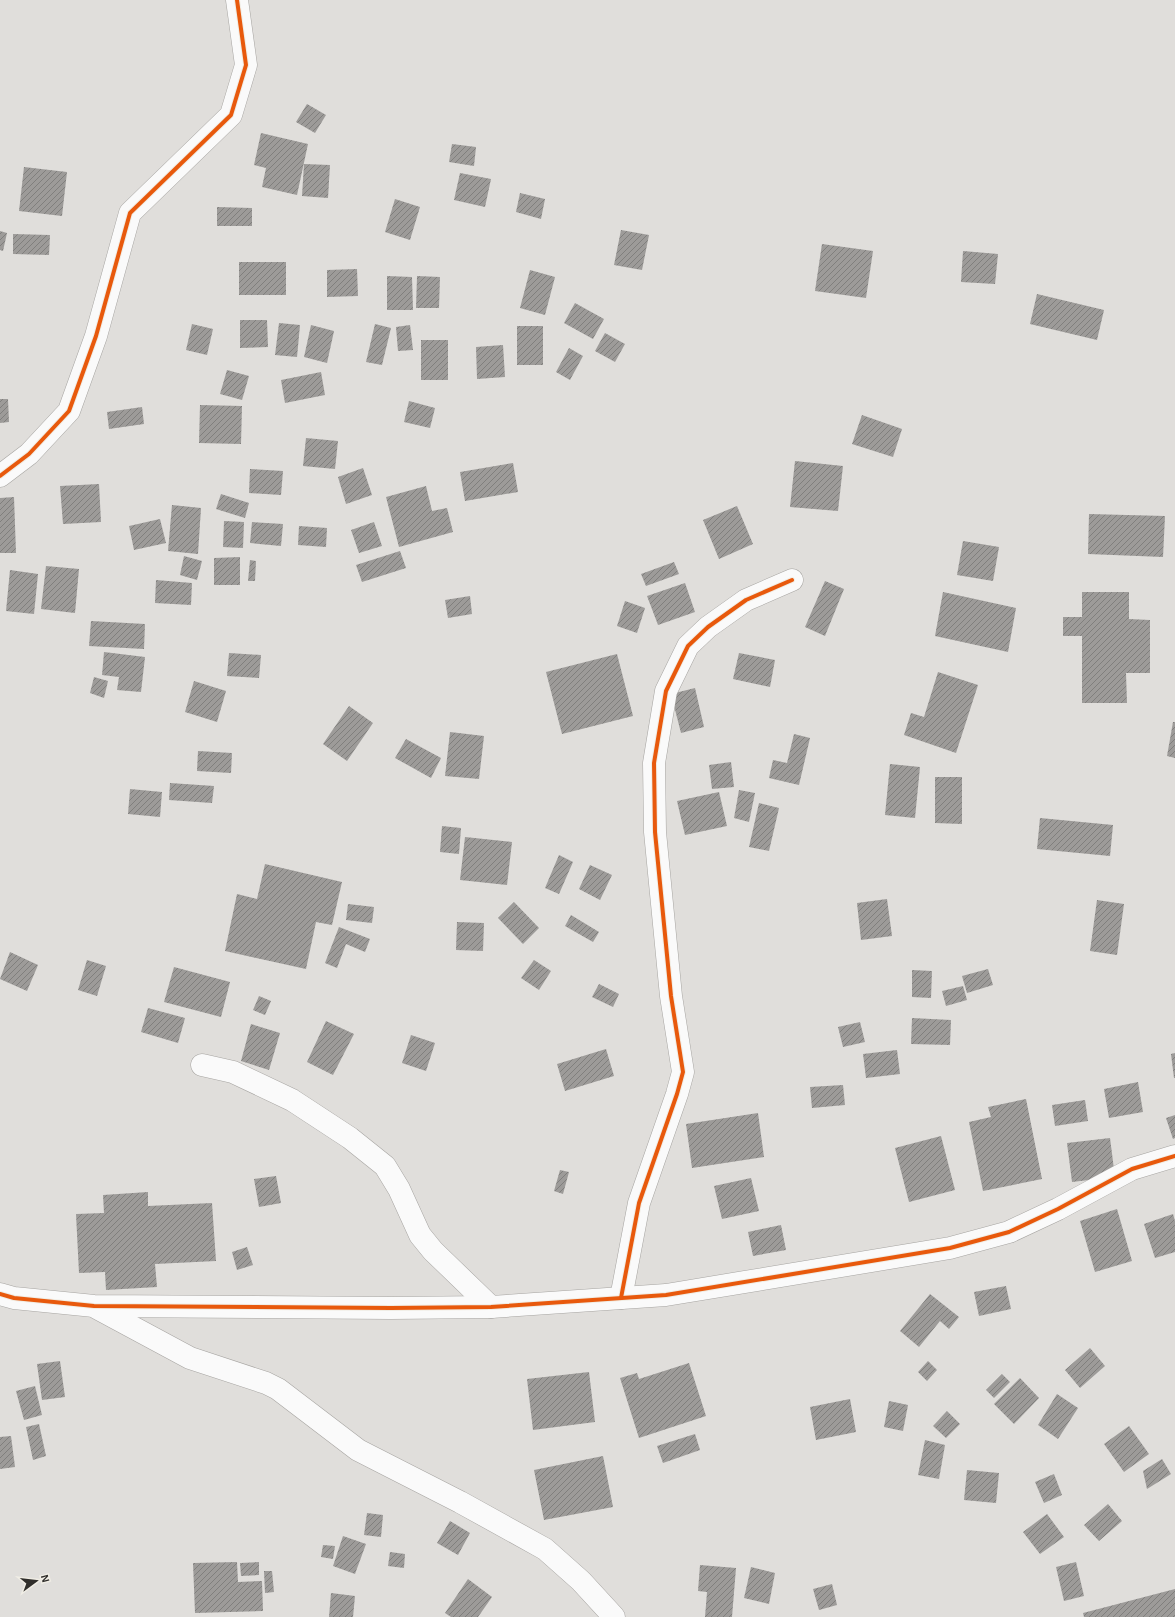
<svg xmlns="http://www.w3.org/2000/svg" width="1175" height="1617" font-family="'Alegreya Sans',sans-serif">
	<defs>
		<pattern id="building-hatch" width="6" height="6" patternUnits="userSpaceOnUse"><rect width="6" height="6" fill="#9d9b99"/><path d="M-1 1l2-2M0 6l6-6M5 7l2-2" fill="none" stroke="#807f7d"/></pattern>
	</defs>
	<rect width="100%" height="100%" fill="#e0dedb"/>
	<g fill="url(#building-hatch)">
		<polygon points="307,104 326,115 315,133 296,122"/>
		<polygon points="261,133 308,144 297,195 262,187 266,168 254,165"/>
		<polygon points="452,144 476,147 474,166 449,162"/>
		<polygon points="304,164 330,165 328,198 302,196"/>
		<polygon points="24,167 67,172 62,216 19,211"/>
		<polygon points="460,173 491,179 485,207 454,200"/>
		<polygon points="520,193 545,199 541,219 516,212"/>
		<polygon points="395,199 420,207 410,240 385,232"/>
		<polygon points="217,207 252,208 252,226 217,226"/>
		<polygon points="621,230 649,235 642,270 614,265"/>
		<polygon points="0,231 7,233 3,251 0,250"/>
		<polygon points="13,234 50,235 49,255 13,254"/>
		<polygon points="822,244 873,251 866,298 815,291"/>
		<polygon points="963,251 998,254 995,284 961,282"/>
		<rect x="239" y="262" width="47" height="33"/>
		<polygon points="357,269 358,296 327,297 327,270"/>
		<polygon points="530,270 555,277 545,315 520,308"/>
		<polygon points="387,276 412,277 413,310 387,310"/>
		<polygon points="417,276 440,277 439,308 416,308"/>
		<polygon points="1037,294 1104,310 1097,340 1030,324"/>
		<polygon points="575,303 604,319 593,339 564,323"/>
		<polygon points="240,320 267,320 268,347 240,348"/>
		<polygon points="279,323 300,325 297,357 275,355"/>
		<polygon points="192,324 213,329 207,355 186,350"/>
		<polygon points="375,324 391,328 382,365 366,362"/>
		<polygon points="311,325 334,331 327,363 304,357"/>
		<polygon points="410,325 413,350 398,351 396,327"/>
		<rect x="517" y="326" width="26" height="39"/>
		<polygon points="605,333 625,344 615,362 595,351"/>
		<rect x="421" y="340" width="27" height="40"/>
		<polygon points="503,345 505,377 477,379 476,347"/>
		<polygon points="569,348 583,356 570,380 556,372"/>
		<polygon points="227,370 249,376 242,400 220,394"/>
		<polygon points="321,372 325,395 285,403 281,380"/>
		<polygon points="0,399 8,399 9,422 0,423"/>
		<polygon points="409,401 435,408 430,428 404,422"/>
		<polygon points="200,405 242,406 241,444 199,443"/>
		<polygon points="142,407 144,424 109,429 107,412"/>
		<polygon points="862,415 902,429 893,457 852,444"/>
		<polygon points="306,438 338,441 335,469 303,466"/>
		<polygon points="795,461 843,466 838,511 790,507"/>
		<polygon points="513,463 518,492 465,501 460,472"/>
		<polygon points="363,468 372,495 346,504 338,477"/>
		<polygon points="250,469 283,471 281,495 249,493"/>
		<polygon points="99,484 101,522 63,524 60,486"/>
		<polygon points="426,486 432,511 447,508 453,532 399,547 386,497"/>
		<polygon points="221,494 249,503 245,518 216,509"/>
		<polygon points="14,497 16,553 0,553 0,498"/>
		<polygon points="172,505 201,508 198,554 168,551"/>
		<polygon points="737,506 753,544 719,559 703,520"/>
		<polygon points="1089,514 1165,516 1163,557 1088,554"/>
		<polygon points="160,519 166,543 134,550 129,526"/>
		<polygon points="224,521 244,522 243,548 223,547"/>
		<polygon points="252,522 283,524 281,546 250,543"/>
		<polygon points="374,522 382,546 359,553 351,530"/>
		<polygon points="299,526 327,528 326,547 298,545"/>
		<polygon points="963,541 999,547 993,581 957,575"/>
		<polygon points="400,551 406,568 362,582 356,565"/>
		<polygon points="184,556 202,561 197,580 180,575"/>
		<polygon points="240,557 240,585 214,585 214,558"/>
		<polygon points="250,560 256,561 255,581 248,581"/>
		<polygon points="674,562 679,574 646,586 641,574"/>
		<polygon points="46,566 79,569 75,613 41,609"/>
		<polygon points="10,570 38,574 34,614 6,611"/>
		<polygon points="156,580 192,583 191,605 155,603"/>
		<polygon points="825,581 844,589 825,636 805,627"/>
		<polygon points="685,583 695,612 658,625 647,596"/>
		<polygon points="943,592 1016,608 1008,652 935,636"/>
		<polygon points="1082,592 1129,592 1129,619 1150,620 1150,673 1126,673 1127,703 1082,703 1082,636 1063,636 1063,617 1082,617"/>
		<polygon points="470,596 472,614 448,618 445,600"/>
		<polygon points="625,601 645,608 637,633 617,626"/>
		<polygon points="91,621 145,624 144,649 89,646"/>
		<polygon points="104,652 145,657 141,692 117,690 119,677 102,675"/>
		<polygon points="229,653 261,655 259,678 227,676"/>
		<polygon points="739,653 775,660 770,687 733,679"/>
		<polygon points="617,654 633,716 562,734 546,672"/>
		<polygon points="938,672 978,685 956,753 904,735 911,713 924,717"/>
		<polygon points="94,677 108,681 104,698 90,693"/>
		<polygon points="194,681 226,691 217,722 185,712"/>
		<polygon points="695,688 704,727 681,733 671,694"/>
		<polygon points="349,706 373,723 347,761 323,744"/>
		<polygon points="1173,722 1175,722 1175,758 1167,756"/>
		<polygon points="450,732 484,736 479,779 445,776"/>
		<polygon points="794,734 810,738 799,785 769,778 773,760 787,763"/>
		<polygon points="406,739 441,758 431,778 395,758"/>
		<polygon points="198,751 232,753 231,773 197,771"/>
		<polygon points="731,762 734,787 712,789 709,765"/>
		<polygon points="890,764 920,767 915,818 885,815"/>
		<polygon points="935,777 962,777 962,824 935,823"/>
		<polygon points="170,783 214,786 212,803 169,800"/>
		<polygon points="130,789 162,792 160,817 128,814"/>
		<polygon points="739,790 755,793 749,822 734,818"/>
		<polygon points="719,792 727,826 685,835 677,801"/>
		<polygon points="759,803 779,808 769,851 749,847"/>
		<polygon points="1040,818 1113,825 1110,856 1037,849"/>
		<polygon points="442,826 461,828 459,854 440,852"/>
		<polygon points="465,837 512,842 507,885 460,880"/>
		<polygon points="559,855 573,862 559,894 545,888"/>
		<polygon points="265,864 342,882 332,925 316,922 306,969 225,951 237,894 257,899"/>
		<polygon points="590,865 612,875 600,900 579,889"/>
		<polygon points="887,899 892,936 861,940 857,903"/>
		<polygon points="1097,900 1124,904 1117,955 1090,951"/>
		<polygon points="514,902 539,928 523,944 498,918"/>
		<polygon points="348,904 374,907 372,923 346,920"/>
		<polygon points="571,915 599,932 593,942 565,926"/>
		<polygon points="457,922 484,923 483,951 456,950"/>
		<polygon points="339,927 370,939 365,952 346,944 337,968 325,963"/>
		<polygon points="10,952 38,965 27,991 0,979"/>
		<polygon points="87,960 106,966 97,996 78,990"/>
		<polygon points="534,960 551,971 539,990 521,978"/>
		<polygon points="174,967 230,982 221,1017 164,1002"/>
		<polygon points="988,969 993,985 967,993 962,976"/>
		<polygon points="912,970 932,971 931,998 912,997"/>
		<polygon points="599,984 619,994 613,1007 592,997"/>
		<polygon points="963,986 967,1000 946,1006 942,991"/>
		<polygon points="259,996 271,1001 265,1015 253,1010"/>
		<polygon points="148,1008 185,1018 178,1043 141,1032"/>
		<polygon points="912,1018 951,1020 950,1045 911,1044"/>
		<polygon points="326,1021 354,1034 333,1075 307,1062"/>
		<polygon points="860,1022 865,1042 843,1047 838,1027"/>
		<polygon points="251,1024 280,1033 269,1070 241,1061"/>
		<polygon points="411,1035 435,1043 426,1071 402,1063"/>
		<polygon points="606,1049 614,1076 565,1091 557,1064"/>
		<polygon points="897,1050 900,1074 866,1078 863,1054"/>
		<polygon points="1175,1053 1175,1078 1174,1078 1171,1054"/>
		<polygon points="1138,1082 1143,1112 1109,1118 1104,1089"/>
		<polygon points="843,1085 845,1105 812,1108 810,1087"/>
		<polygon points="1026,1099 1042,1179 983,1191 969,1122 991,1117 988,1107"/>
		<polygon points="1085,1100 1088,1121 1055,1126 1052,1105"/>
		<polygon points="758,1113 764,1157 692,1168 686,1124"/>
		<polygon points="1175,1115 1175,1138 1173,1139 1166,1118"/>
		<polygon points="941,1136 955,1190 909,1202 895,1148"/>
		<polygon points="1110,1138 1115,1177 1072,1182 1067,1143"/>
		<polygon points="560,1170 569,1172 563,1194 554,1191"/>
		<polygon points="276,1176 281,1203 259,1207 254,1179"/>
		<polygon points="751,1178 759,1211 722,1219 714,1186"/>
		<polygon points="148,1192 148,1206 212,1203 216,1261 155,1264 157,1287 106,1290 105,1272 79,1273 76,1214 104,1213 103,1195"/>
		<polygon points="1117,1209 1132,1261 1095,1272 1080,1221"/>
		<polygon points="1173,1214 1175,1221 1175,1252 1155,1258 1144,1224"/>
		<polygon points="781,1225 786,1250 753,1256 748,1232"/>
		<polygon points="247,1247 253,1265 237,1270 232,1252"/>
		<polygon points="1006,1286 1011,1309 979,1316 974,1292"/>
		<polygon points="930,1294 959,1317 949,1329 940,1321 919,1347 900,1331"/>
		<polygon points="1090,1348 1105,1366 1080,1388 1065,1370"/>
		<polygon points="60,1361 65,1397 42,1400 37,1364"/>
		<polygon points="928,1361 937,1370 927,1381 918,1372"/>
		<polygon points="689,1363 706,1416 639,1438 620,1378 637,1373 639,1379"/>
		<polygon points="589,1372 595,1422 533,1430 527,1379"/>
		<polygon points="1002,1374 1010,1382 994,1398 986,1390"/>
		<polygon points="1020,1378 1039,1398 1014,1424 994,1404"/>
		<polygon points="35,1386 42,1415 24,1420 16,1391"/>
		<polygon points="1057,1394 1078,1408 1058,1439 1038,1425"/>
		<polygon points="850,1399 856,1432 816,1440 810,1407"/>
		<polygon points="889,1401 908,1405 903,1431 884,1427"/>
		<polygon points="947,1411 960,1424 946,1438 933,1426"/>
		<polygon points="39,1424 46,1456 33,1460 26,1427"/>
		<polygon points="1129,1426 1149,1454 1124,1472 1104,1444"/>
		<polygon points="695,1434 700,1450 663,1463 657,1446"/>
		<polygon points="11,1436 15,1467 0,1469 0,1437"/>
		<polygon points="925,1440 945,1445 939,1479 918,1475"/>
		<polygon points="603,1456 613,1507 544,1520 534,1470"/>
		<polygon points="1162,1459 1171,1474 1147,1489 1143,1471"/>
		<polygon points="967,1470 999,1473 996,1503 964,1500"/>
		<polygon points="1054,1474 1062,1495 1044,1503 1035,1482"/>
		<polygon points="1108,1504 1122,1521 1099,1541 1084,1525"/>
		<polygon points="367,1513 383,1515 381,1537 364,1535"/>
		<polygon points="1047,1514 1064,1537 1040,1554 1023,1532"/>
		<polygon points="450,1521 470,1533 458,1555 437,1543"/>
		<polygon points="343,1536 366,1544 355,1574 333,1566"/>
		<polygon points="323,1545 335,1546 333,1559 321,1557"/>
		<polygon points="390,1552 405,1554 404,1568 388,1566"/>
		<polygon points="237,1562 238,1582 262,1581 263,1611 195,1613 193,1563"/>
		<polygon points="259,1562 259,1575 241,1576 240,1563"/>
		<polygon points="1076,1562 1084,1596 1064,1601 1056,1567"/>
		<polygon points="700,1565 736,1568 732,1617 705,1617 707,1592 698,1591"/>
		<polygon points="751,1567 775,1573 769,1604 744,1598"/>
		<polygon points="264,1571 272,1571 274,1592 265,1593"/>
		<polygon points="468,1579 492,1597 478,1617 451,1617 445,1613"/>
		<polygon points="832,1584 837,1605 819,1610 813,1589"/>
		<polygon points="1175,1589 1175,1617 1084,1617 1083,1613"/>
		<polygon points="331,1593 355,1596 353,1617 329,1617"/>
	</g>
	<g fill="none" stroke-linecap="round" stroke-linejoin="round">
		<defs>
			<g id="minor">
				<polyline points="0,476 29,454 69,411 96,336 130,213 231,115 246,65 237,0"/>
				<polyline points="202,1065 233,1072 292,1100 350,1138 385,1166 399,1189 420,1235 433,1251 491,1307"/>
				<polyline points="0,1294 14,1298 94,1306 391,1308 491,1307 666,1295 950,1248 1009,1232 1058,1209 1132,1169 1175,1156"/>
				<polyline points="621,1298 639,1203 677,1094 683,1072 671,996 655,832 654,763 666,691 688,646 708,627 746,600 792,580"/>
				<polyline points="97,1308 190,1358 266,1383 278,1389 358,1450 460,1502 545,1549 581,1581 614,1617"/>
			</g>
		</defs>
		<use href="#minor" stroke="#a6a4a1" stroke-width="23"/>
		<use href="#minor" stroke="#fafafa" stroke-width="22"/>
		<defs>
			<g id="cycleway">
				<polyline points="0,476 29,454 69,411 96,336 130,213 231,115 246,65 237,0"/>
				<polyline points="0,1294 14,1298 94,1306 391,1308 491,1307 666,1295 950,1248 1009,1232 1058,1209 1132,1169 1175,1156"/>
				<polyline points="621,1298 639,1203 677,1094 683,1072 671,996 655,832 654,763 666,691 688,646 708,627 746,600 792,580"/>
			</g>
		</defs>
		<use href="#cycleway" stroke="#f0ede5" stroke-width="6"/>
		<use href="#cycleway" stroke="#e8590c" stroke-width="4"/>
	</g>
	<g transform="translate(36 1581) rotate(75)" stroke="#f0ede5" stroke-width="3" paint-order="stroke">
	<path d="M0-3L7 15L0 10L-7 15Z" fill="#302e2b"/>
	<text y="-6" font-size="11" font-weight="bold" text-anchor="middle" fill="#302e2b">N</text>
	</g>
</svg>
